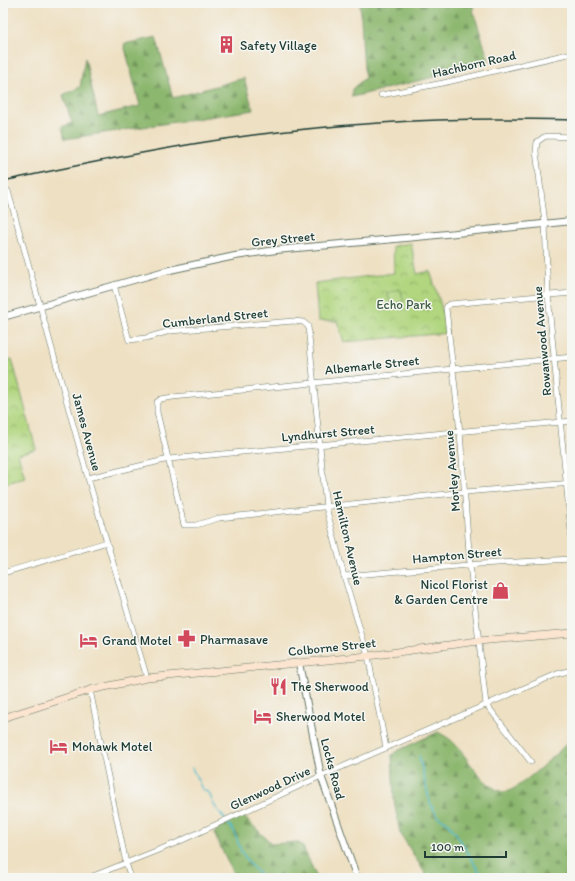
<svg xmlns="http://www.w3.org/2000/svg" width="575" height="881" font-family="Itim,sans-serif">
	<defs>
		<pattern id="forest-firs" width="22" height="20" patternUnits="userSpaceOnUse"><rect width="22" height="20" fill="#8cb76e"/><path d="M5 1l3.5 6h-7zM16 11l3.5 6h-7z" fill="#72965b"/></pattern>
		<pattern id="park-crowns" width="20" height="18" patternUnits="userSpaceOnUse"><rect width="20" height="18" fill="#b1d67f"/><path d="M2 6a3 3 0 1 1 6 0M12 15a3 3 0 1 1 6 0" fill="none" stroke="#8faf69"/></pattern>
	</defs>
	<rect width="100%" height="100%" fill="#f6f6f2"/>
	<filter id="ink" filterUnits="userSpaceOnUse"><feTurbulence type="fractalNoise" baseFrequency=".025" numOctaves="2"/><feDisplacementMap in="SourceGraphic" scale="8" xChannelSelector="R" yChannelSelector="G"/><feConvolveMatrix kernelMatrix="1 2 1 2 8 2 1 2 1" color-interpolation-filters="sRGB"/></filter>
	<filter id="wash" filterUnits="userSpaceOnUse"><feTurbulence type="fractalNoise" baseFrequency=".012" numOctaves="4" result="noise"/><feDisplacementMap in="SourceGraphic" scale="16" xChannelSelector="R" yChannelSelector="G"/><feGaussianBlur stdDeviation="0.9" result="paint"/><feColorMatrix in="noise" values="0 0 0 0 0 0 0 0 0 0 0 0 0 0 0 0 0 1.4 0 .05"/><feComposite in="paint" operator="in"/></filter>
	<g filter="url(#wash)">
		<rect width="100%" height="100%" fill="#eee0c2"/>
		<g fill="url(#forest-firs)" stroke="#567a51">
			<path d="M 360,3 L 473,3 L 473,10 L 489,61 L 434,77 L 352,97 L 352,89 L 365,78 C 362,53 362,28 360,3 Z"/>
			<polygon points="156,37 173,98 244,78 253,110 65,139 62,127 72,123 63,95 80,87 85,58 98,116 140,106 124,44"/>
			<path d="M 438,732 C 443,735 449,738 453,742 C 462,751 468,762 476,771 C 483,779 494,792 505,792 C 517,792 561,749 572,739 L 572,878 L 428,878 L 400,833 L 394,800 L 392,755 L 397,751 Z"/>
			<polygon points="242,815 272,844 298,842 303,847 317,878 235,878 214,833 226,821"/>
		</g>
		<g fill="url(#park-crowns)" stroke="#688a5a">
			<polygon points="411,243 417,274 430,271 440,302 448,333 344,342 337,321 318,321 315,283 394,273 393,246"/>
			<polygon points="12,359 36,449 18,454 25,478 3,484 3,361"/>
		</g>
		<polygon fill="#b1d67f" stroke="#688a5a" points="400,289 404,301 391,305 387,293"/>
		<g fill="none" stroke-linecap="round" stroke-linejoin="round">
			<g stroke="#4fbbca" stroke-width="1.5">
				<polyline points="419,756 430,803 438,817 446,821 457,835 483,878"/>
				<polyline points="192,768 202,789 209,793 214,805 234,831 241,851 251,866 264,878"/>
				<polyline points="570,878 572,866"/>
			</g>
		</g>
	</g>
	<g filter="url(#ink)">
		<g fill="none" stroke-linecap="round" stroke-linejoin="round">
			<defs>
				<g id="minor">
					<polyline points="381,95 443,83 572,53"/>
					<polyline points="572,137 547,136 544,137 537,142 536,151 545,223 548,295 572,542"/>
					<polyline points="8,191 88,478 147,678"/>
					<polyline points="114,285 129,340 146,338 170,331 294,321 303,322 308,326 326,507 344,576 368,656 386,748"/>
					<polyline points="572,357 173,397 161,399 157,402 157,412 184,525 196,525 219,518 465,492 572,483"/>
					<polyline points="88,478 169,459 572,421"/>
					<polyline points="3,573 107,542"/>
					<polyline points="344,576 480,564 572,559"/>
					<polyline points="90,690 126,863 131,878"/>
					<polyline points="531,762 486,704 470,565 460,432 446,308 447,306 450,304 572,293"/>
					<polyline points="88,878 176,843 321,776 557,674 572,670"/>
				</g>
				<g id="tertiary">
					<polyline points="3,317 165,271 235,256 276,250 427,236 572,221"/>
					<polyline points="299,663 321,776 357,878"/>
				</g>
				<polyline id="secondary" points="3,718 90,690 147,678 368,656 478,641 572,633"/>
			</defs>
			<use href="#minor" stroke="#677666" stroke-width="6"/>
			<use href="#tertiary" stroke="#677666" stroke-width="8"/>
			<use href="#secondary" stroke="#677666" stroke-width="8"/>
			<use href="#minor" stroke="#fff" stroke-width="5"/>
			<use href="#tertiary" stroke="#fff" stroke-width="6"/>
			<use href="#secondary" stroke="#fce5d0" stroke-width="7"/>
			<path stroke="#1f3d34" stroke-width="1.5" d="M 3,181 C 84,164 165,147 246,136 C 330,125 415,119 500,119 C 524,119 548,119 572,120"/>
		</g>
	</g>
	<defs>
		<symbol id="building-bare" viewBox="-9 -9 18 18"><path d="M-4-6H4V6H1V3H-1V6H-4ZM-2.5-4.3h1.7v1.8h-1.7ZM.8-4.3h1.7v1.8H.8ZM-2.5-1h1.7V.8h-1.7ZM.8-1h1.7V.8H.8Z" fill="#d1495b" stroke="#f6f6f2" stroke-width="2.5" paint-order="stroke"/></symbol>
		<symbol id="shop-bare" viewBox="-9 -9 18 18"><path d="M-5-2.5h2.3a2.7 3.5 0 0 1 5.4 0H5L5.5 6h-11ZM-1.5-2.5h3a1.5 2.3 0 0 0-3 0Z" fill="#d1495b" stroke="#f6f6f2" stroke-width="2.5" paint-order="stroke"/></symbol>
		<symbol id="pharmacy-bare" viewBox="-9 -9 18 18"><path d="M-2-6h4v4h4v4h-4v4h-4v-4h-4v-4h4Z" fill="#d1495b" stroke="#f6f6f2" stroke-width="2.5" paint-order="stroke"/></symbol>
		<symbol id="hotel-bare" viewBox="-9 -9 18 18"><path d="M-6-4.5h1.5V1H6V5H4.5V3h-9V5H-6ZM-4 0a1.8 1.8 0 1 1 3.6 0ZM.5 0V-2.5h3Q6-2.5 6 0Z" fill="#d1495b" stroke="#f6f6f2" stroke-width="2.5" paint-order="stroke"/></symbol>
		<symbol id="restaurant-bare" viewBox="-9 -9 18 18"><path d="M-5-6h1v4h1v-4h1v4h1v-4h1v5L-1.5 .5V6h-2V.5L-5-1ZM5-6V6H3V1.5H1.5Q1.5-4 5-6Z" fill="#d1495b" stroke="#f6f6f2" stroke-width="2.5" paint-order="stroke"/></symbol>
	</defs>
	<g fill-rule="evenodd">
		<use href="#building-bare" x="214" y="32" width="25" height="25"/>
		<use href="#shop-bare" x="488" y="578" width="25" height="25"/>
		<use href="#pharmacy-bare" x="174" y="626" width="25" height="25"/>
		<use href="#hotel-bare" x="76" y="628" width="25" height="25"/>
		<use href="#restaurant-bare" x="266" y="674" width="25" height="25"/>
		<use href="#hotel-bare" x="250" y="704" width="25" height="25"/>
		<use href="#hotel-bare" x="46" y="734" width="25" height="25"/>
	</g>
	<g text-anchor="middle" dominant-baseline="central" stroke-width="3" stroke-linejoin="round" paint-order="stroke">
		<g font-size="13" fill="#1f3d34" stroke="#f6f6f2" text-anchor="start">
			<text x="240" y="45">Safety Village</text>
			<text x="488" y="584" text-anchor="end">Nicol Florist<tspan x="488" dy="15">&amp; Garden Centre</tspan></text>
			<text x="200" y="639">Pharmasave</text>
			<text x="102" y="640">Grand Motel</text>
			<text x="291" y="686">The Sherwood</text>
			<text x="276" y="716">Sherwood Motel</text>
			<text x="72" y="746">Mohawk Motel</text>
		</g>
		<g font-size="13" fill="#1f3d34" stroke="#f6f6f2">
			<text transform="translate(474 64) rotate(-13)">Hachborn Road</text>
			<text transform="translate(283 239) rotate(-6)">Grey Street</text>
			<text transform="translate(215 318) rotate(-6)">Cumberland Street</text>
			<text transform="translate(542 341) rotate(-95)">Rowanwood Avenue</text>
			<text transform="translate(372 365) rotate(-6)">Albemarle Street</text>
			<text transform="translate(87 432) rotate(75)">James Avenue</text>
			<text transform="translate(328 433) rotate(-5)">Lyndhurst Street</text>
			<text transform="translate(452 471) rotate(-95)">Morley Avenue</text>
			<text transform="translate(348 538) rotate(77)">Hamilton Avenue</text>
			<text transform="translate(457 555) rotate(-5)">Hampton Street</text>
			<text transform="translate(332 647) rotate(-6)">Colborne Street</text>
			<text transform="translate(333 769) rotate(75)">Locks Road</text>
			<text transform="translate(270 788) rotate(-25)">Glenwood Drive</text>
		</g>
		<g font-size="13" fill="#3c5c43" stroke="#f6f6f2">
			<text x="404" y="304">Echo Park</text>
		</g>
	</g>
	<rect width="575" height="881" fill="none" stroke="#f6f6f2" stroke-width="16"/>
	<path d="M425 851v6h81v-6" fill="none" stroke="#1f3d34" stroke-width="2"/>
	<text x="431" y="851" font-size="12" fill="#1f3d34" stroke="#f6f6f2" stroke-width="3" paint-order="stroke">100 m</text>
</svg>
